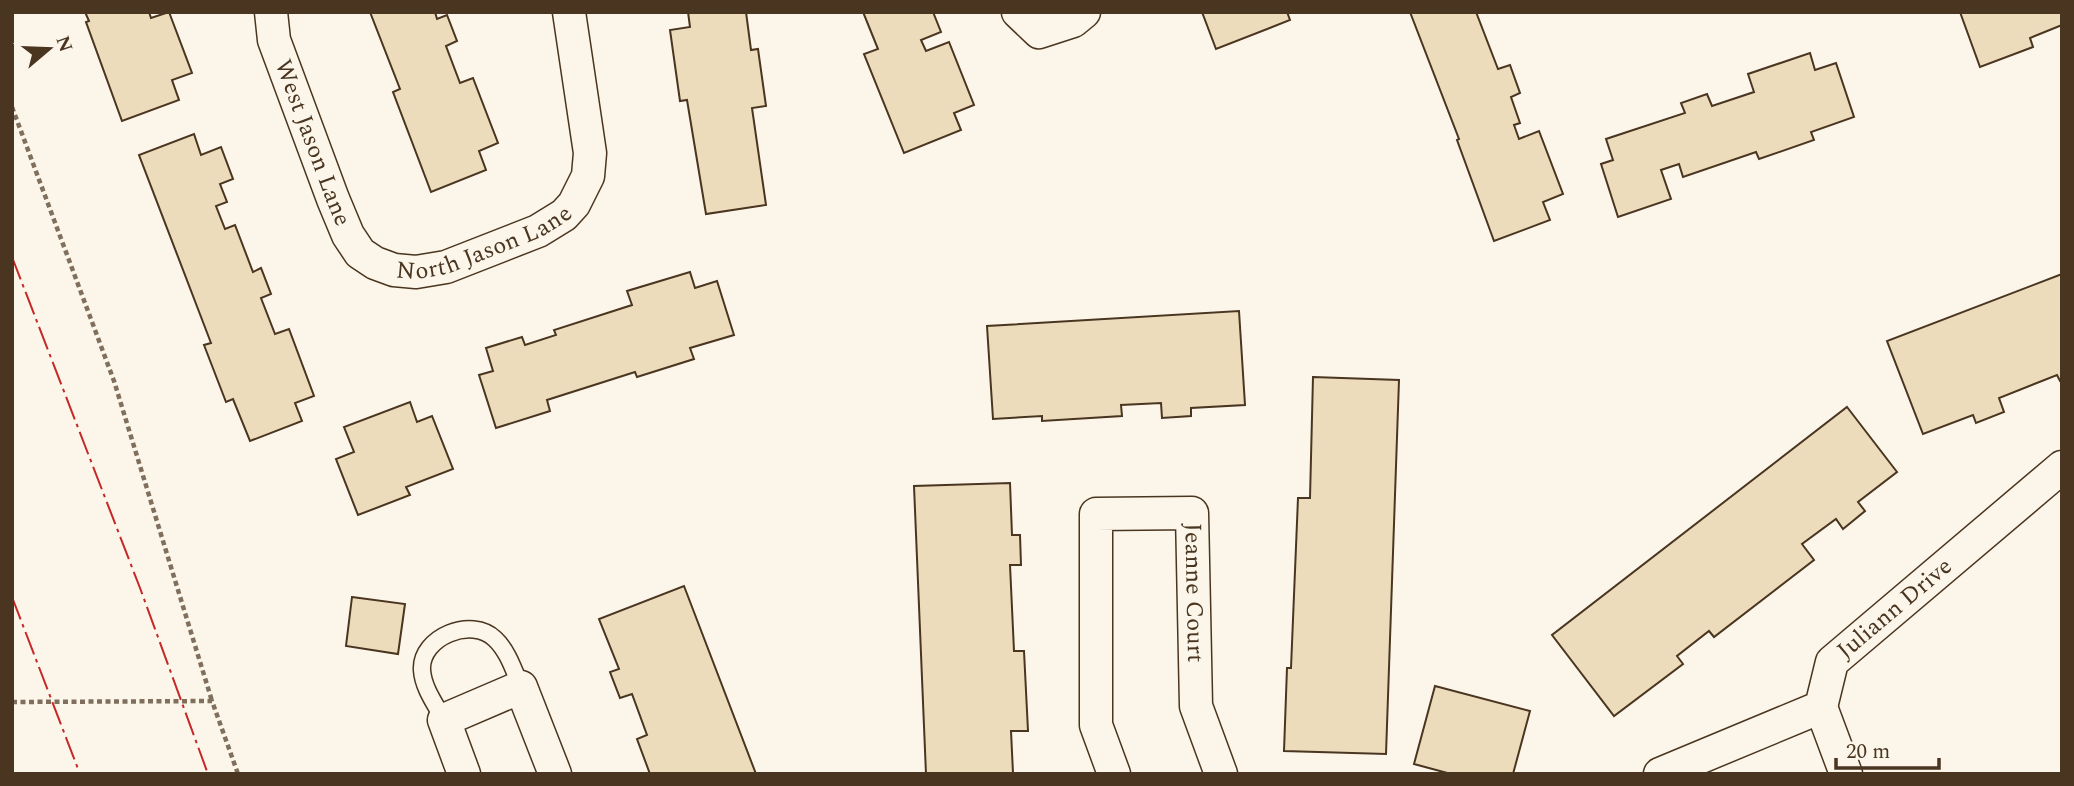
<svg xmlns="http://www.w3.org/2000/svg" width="2074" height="786" font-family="Spectral,serif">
	<rect width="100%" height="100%" fill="#fbf6e9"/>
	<g fill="#ecdcbc" stroke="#4a3520" stroke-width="2">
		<polygon points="85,12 149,12 151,18 169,12 192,73 172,80 179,100 122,121 86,22 89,21"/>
		<polygon points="370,12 435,12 437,19 447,15 457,41 446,46 460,83 473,78 498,143 479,151 486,170 431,192 393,92 400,89"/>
		<polygon points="688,12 746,12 751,50 758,49 766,106 752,108 766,205 706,214 687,100 680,101 670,30 690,27"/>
		<polygon points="863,12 933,12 941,32 921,40 926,51 949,42 974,105 954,113 961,130 904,153 864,54 878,49"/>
		<polygon points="1202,12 1287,12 1290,20 1216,49"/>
		<polygon points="1410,12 1476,12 1498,69 1510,65 1520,93 1511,97 1520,123 1514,125 1519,139 1539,131 1563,194 1543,202 1550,220 1494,241 1457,140 1459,139"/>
		<polygon points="1960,12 2062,12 2062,25 2030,38 2033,47 1980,67"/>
		<polygon points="1810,53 1815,70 1836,63 1854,117 1811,132 1814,140 1759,159 1756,152 1683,177 1679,164 1661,170 1671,199 1618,217 1601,164 1613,160 1606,139 1685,113 1681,103 1707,94 1712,106 1754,92 1748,74"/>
		<polygon points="194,134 201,155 221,147 233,179 220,184 227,202 216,206 225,229 235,225 253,272 261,268 271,294 261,298 275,334 289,329 314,396 295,403 302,421 250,441 233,399 226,402 204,345 211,343 139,155"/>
		<polygon points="690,272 695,288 717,281 734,335 690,348 694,359 637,377 635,372 547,400 550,411 496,428 479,375 493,371 486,348 522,337 525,345 556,335 554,330 632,305 627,291"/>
		<polygon points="2062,274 2062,380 2060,381 2057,375 1999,398 2004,412 1976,423 1973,415 1923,434 1887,341"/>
		<polygon points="1239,311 1245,405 1191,408 1191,416 1162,418 1161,403 1121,405 1122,416 1042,421 1042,416 993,419 987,326"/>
		<polygon points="1313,377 1399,380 1386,754 1284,751 1287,668 1291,668 1298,498 1310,498"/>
		<polygon points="410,402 417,422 432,416 453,469 406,487 410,495 358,515 336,459 354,452 344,427"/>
		<polygon points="1847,407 1897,472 1858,502 1865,511 1843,529 1836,519 1802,544 1814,560 1714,637 1709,631 1677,656 1683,664 1614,716 1552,635"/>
		<polygon points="1010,483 1012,535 1020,535 1021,565 1010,565 1014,651 1024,651 1028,731 1011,731 1013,773 1024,774 926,774 914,486"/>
		<polygon points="684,586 756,774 650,774 637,739 647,735 632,694 620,698 610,672 619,669 599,619"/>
		<polygon points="352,597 405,604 398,654 346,646"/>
		<polygon points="1435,686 1530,711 1513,774 1451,774 1414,764"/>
	</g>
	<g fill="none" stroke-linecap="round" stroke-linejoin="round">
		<defs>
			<path id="service" d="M 444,720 C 436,705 423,688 422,670 C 420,637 472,616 495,639 C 508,651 514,671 521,687"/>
			<g id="minor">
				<path id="s1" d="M 271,12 L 274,40 L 333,199 L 348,235 L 360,253 L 375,263 L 394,270 L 416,272 L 446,267 L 538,231 L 564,215 L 574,204 L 588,176 L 590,153 L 569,12"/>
				<polyline points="1018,12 1039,32 1073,21 1084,12"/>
				<polyline points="1821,707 1846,774"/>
				<polyline points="464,774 444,720 521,687 555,774"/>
				<path id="s2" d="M 1114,774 L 1096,725 L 1096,514 L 1192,513 L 1196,706 L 1221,774"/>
				<path id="s3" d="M 1660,774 L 1821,707 L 1832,662 L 2062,467"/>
			</g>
		</defs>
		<use href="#service" stroke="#4a3520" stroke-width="19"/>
		<use href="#minor" stroke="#4a3520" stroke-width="35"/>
		<g stroke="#7f6f5c" stroke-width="4.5" stroke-dasharray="5 3.5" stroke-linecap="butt">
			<polyline points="12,107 114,381 212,701"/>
			<polyline points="12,702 212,701 238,774"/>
		</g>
		<use href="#service" stroke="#fbf6e9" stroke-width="16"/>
		<use href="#minor" stroke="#fbf6e9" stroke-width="32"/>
		<g stroke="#c62828" stroke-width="2" stroke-dasharray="24 5 3.5 5" stroke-linecap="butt">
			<polyline points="12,257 140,588 208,774"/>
			<polyline points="12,597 80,774"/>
		</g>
	</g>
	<g text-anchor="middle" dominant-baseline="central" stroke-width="5" stroke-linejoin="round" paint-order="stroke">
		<g font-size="24" fill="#4a3520" stroke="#fbf6e9">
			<text stroke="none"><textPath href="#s1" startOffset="138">West Jason Lane</textPath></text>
			<text stroke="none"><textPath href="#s1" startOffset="392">North Jason Lane</textPath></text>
			<text stroke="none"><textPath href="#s2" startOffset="439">Jeanne Court</textPath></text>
			<text stroke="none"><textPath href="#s3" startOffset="303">Juliann Drive</textPath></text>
		</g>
	</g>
	<rect width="2074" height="786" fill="none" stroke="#4a3520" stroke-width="28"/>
	<g transform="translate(49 49) rotate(71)" stroke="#fbf6e9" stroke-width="5" paint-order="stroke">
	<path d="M0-5L12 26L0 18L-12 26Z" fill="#4a3520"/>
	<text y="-10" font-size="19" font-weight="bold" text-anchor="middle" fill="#4a3520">N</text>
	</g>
	<path d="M1836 758v10h103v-10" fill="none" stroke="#4a3520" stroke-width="3.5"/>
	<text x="1846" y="758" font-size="21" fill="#4a3520" stroke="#fbf6e9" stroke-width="5" paint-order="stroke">20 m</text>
</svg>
